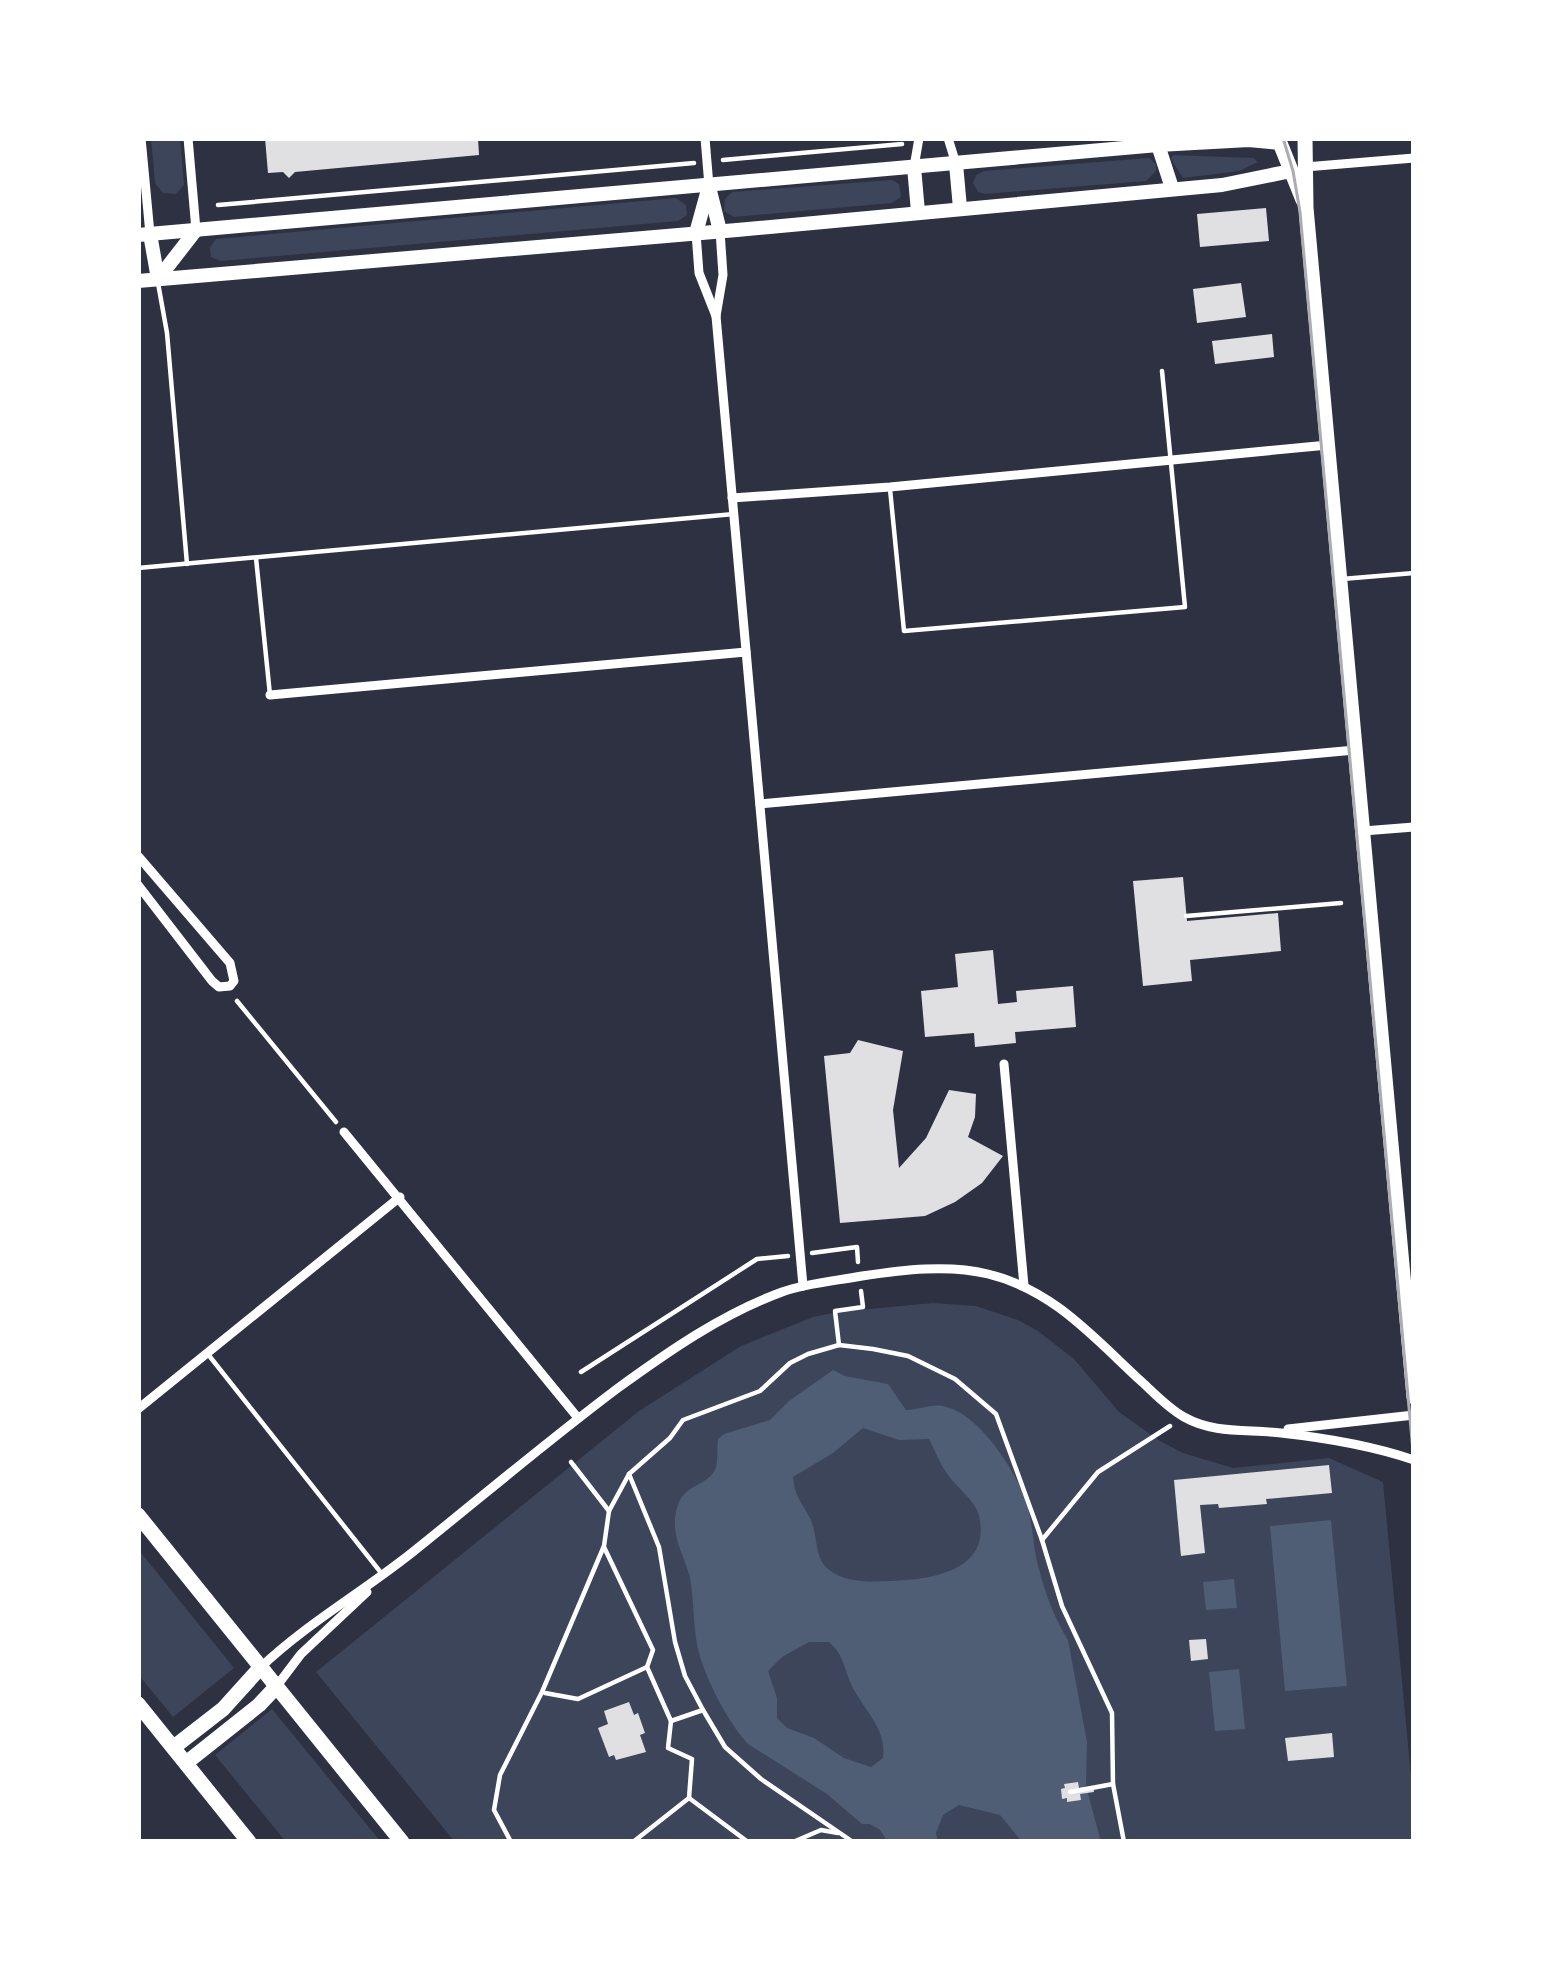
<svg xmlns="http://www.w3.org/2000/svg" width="1552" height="1980" font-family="'Fira Sans',sans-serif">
	<rect width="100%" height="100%" fill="#2d3142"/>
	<g fill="#3c4559">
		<polygon points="151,138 180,138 184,185 176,194 163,193 155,183"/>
		<polygon points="1173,155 1253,158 1258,162 1239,171 1183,178 1171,159"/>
		<polygon points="1149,158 1156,164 1156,171 1146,181 985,194 978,192 973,183 976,175 984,171"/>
		<polygon points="892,180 899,184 901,197 892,203 734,217 724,211 725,199 732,192"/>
		<polygon points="676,198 686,205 687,215 678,221 221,261 211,257 210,247 216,239"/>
		<polygon points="933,1303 976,1306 1018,1320 1038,1331 1074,1359 1119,1412 1160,1441 1183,1453 1233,1468 1329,1458 1383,1482 1414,1807 1414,1842 455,1842 316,1672 639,1411 741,1346 813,1317 837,1312"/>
		<polygon points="138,1549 234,1668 173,1717 138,1674"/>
		<polygon points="272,1709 381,1842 286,1842 215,1755"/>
	</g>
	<g fill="#4f5d75" fill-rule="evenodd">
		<path d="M 833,1370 L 845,1376 L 888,1384 L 906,1410 C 918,1410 930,1404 943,1406 C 979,1413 1016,1471 1027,1504 C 1033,1525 1033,1548 1039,1569 C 1045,1593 1055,1619 1068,1640 L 1087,1742 L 1086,1786 L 1101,1842 L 1022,1842 L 1000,1815 L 959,1805 L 943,1815 L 936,1833 L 938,1842 L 888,1842 L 880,1830 L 870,1824 L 862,1824 L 827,1794 L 748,1744 C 728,1723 702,1673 697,1644 C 693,1623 694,1600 690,1578 C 684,1553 668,1534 678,1505 C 685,1483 710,1486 716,1467 C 718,1459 717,1447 718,1439 L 724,1434 L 770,1420 L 789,1401 ZM 863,1428 L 899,1440 L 929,1439 C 935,1450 939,1462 946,1472 C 955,1487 975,1499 979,1516 C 992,1572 929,1580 890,1581 C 870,1582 845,1583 828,1569 C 814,1558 818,1534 810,1518 C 801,1501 795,1497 793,1477 L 833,1453 ZM 809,1642 L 829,1642 C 844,1655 844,1669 852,1686 C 864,1711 887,1728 883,1758 L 871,1767 L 844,1758 L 814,1738 L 787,1728 L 777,1718 L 777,1698 L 768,1671 L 782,1657 Z"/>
		<polygon points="1331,1520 1347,1686 1285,1691 1270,1526"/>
		<polygon points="1234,1579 1237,1608 1206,1610 1203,1582"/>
		<polygon points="1239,1669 1245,1729 1215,1731 1209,1672"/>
	</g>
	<g fill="#e0e0e3">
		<polygon points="265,138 478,138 479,155 295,172 289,178 283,172 268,173"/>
		<polygon points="1266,208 1269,241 1200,247 1197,214"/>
		<polygon points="1241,283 1246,317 1197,323 1193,289"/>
		<polygon points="1272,334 1274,357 1215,364 1212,341"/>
		<polygon points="1183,877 1187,921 1278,913 1281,951 1190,960 1192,981 1143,986 1133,881"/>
		<polygon points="993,950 998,1004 1017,1002 1016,991 1073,986 1076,1027 1015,1032 1016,1043 975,1047 974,1033 925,1037 921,991 958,987 955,954"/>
		<polygon points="858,1040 903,1051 893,1110 899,1168 926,1138 949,1090 976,1094 975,1117 968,1137 1003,1156 982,1183 955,1202 925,1216 840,1223 824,1056 850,1053"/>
		<polygon points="1329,1465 1332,1493 1266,1499 1267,1504 1219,1508 1218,1504 1200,1505 1205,1553 1181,1556 1174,1480"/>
		<polygon points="1206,1639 1208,1659 1191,1661 1189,1640"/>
		<polygon points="629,1702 634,1715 638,1713 645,1733 640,1735 646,1752 616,1760 614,1755 609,1757 598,1728 608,1724 604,1711"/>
		<polygon points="1332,1733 1334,1757 1288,1761 1285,1738"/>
		<polygon points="1078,1782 1079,1788 1093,1786 1094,1792 1080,1794 1081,1800 1067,1802 1067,1798 1062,1799 1061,1789 1065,1788 1064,1784"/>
	</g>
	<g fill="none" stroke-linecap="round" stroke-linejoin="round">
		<g stroke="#fff" stroke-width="4.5">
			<polyline points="723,160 902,144"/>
			<polyline points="218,205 694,163"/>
			<polyline points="1186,916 1341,903"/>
			<polyline points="237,1001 336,1122"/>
			<polyline points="812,1253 857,1247 858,1262"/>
			<polyline points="839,1345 835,1311 863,1307 861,1291"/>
			<polyline points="581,1372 757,1259 788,1256"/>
			<polyline points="571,1462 609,1511"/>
			<polyline points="1042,1540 1098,1472 1170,1426"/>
			<polyline points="604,1547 653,1650 647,1667"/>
			<polyline points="545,1693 578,1699 647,1667 671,1721"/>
			<polyline points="1070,1792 1113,1784"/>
			<polyline points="689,1798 748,1842"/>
			<polyline points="511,1842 494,1810 500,1775 542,1692 604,1546 609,1511 629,1474"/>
			<polyline points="633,1842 689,1798 692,1759 668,1748 671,1721 703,1710"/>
			<polyline points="793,1842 821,1830 838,1833"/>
			<polyline points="853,1842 761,1779 725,1747 703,1710 685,1676 675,1642 659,1547 629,1474 670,1438 683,1420 760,1391 790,1363 808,1354 839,1345 873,1349 908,1356 955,1379 996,1414 1042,1540 1062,1606 1112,1713 1113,1784 1124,1842"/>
		</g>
		<g stroke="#fff" stroke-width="4.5">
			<polyline points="158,283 167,333 187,564"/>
			<polyline points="890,489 904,631 1185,607 1162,371"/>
			<polyline points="256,558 270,695"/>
			<polyline points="138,568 734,514"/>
			<polyline points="1342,579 1414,573"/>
			<polyline points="207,1353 382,1574"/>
		</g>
		<g stroke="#fff" stroke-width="9">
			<polyline points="141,138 150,234"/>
			<polyline points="188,138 196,230"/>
			<polyline points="705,138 709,186"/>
			<polyline points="948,138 956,164"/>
			<polyline points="914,167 919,138"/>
			<polyline points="1305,167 1414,158"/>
			<polyline points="720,231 723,275 716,316 803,1286"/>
			<polyline points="696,233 699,273 716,316"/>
			<polyline points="732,498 890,487 1328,445"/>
			<polyline points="270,695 746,652"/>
			<polyline points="760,804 1355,750"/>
			<polyline points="1363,831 1414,827"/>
			<polyline points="138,856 230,963 234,981 230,986 219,987 212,981 138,885"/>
			<polyline points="1004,1064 1024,1286"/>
			<polyline points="344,1132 578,1418"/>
			<polyline points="138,1409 400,1197"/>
			<polyline points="1288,1429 1414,1415"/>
			<path d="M 260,1668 C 308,1622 368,1589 419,1547 C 485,1494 550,1439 618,1388 C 669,1351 722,1314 782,1292 C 808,1283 835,1281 862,1276 C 902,1270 948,1264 988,1274 C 1054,1290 1094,1338 1142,1382 C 1155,1394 1168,1408 1184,1417 C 1214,1434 1247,1429 1281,1433 C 1327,1438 1370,1445 1414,1460"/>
			<polyline points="276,1687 301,1654 367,1592"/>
		</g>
		<g stroke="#fff" stroke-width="14">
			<polyline points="1158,145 1172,188"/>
			<polyline points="956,164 960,208"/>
			<polyline points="914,167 918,212"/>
			<polyline points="710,191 720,231"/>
			<polyline points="696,233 709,186"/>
			<polyline points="150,234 158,279"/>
			<polyline points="138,235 1158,145 1249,140 1280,143"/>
			<polyline points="158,279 196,230"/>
			<polyline points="138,281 737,230 1222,185 1291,171"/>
		</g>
		<g stroke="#fff" stroke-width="15">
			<polyline points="1278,138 1303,200"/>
			<polyline points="1305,138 1306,208 1414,1397"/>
			<polyline points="138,1515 402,1842"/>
			<polyline points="138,1704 249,1842"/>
			<polyline points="174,1747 223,1709 260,1668"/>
			<polyline points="186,1763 259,1705 276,1687"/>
		</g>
		<polyline stroke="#abadb3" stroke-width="3" points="1283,138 1293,171 1300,212 1414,1462"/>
	</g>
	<rect width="1552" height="1980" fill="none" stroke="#ffffff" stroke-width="282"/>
</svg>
